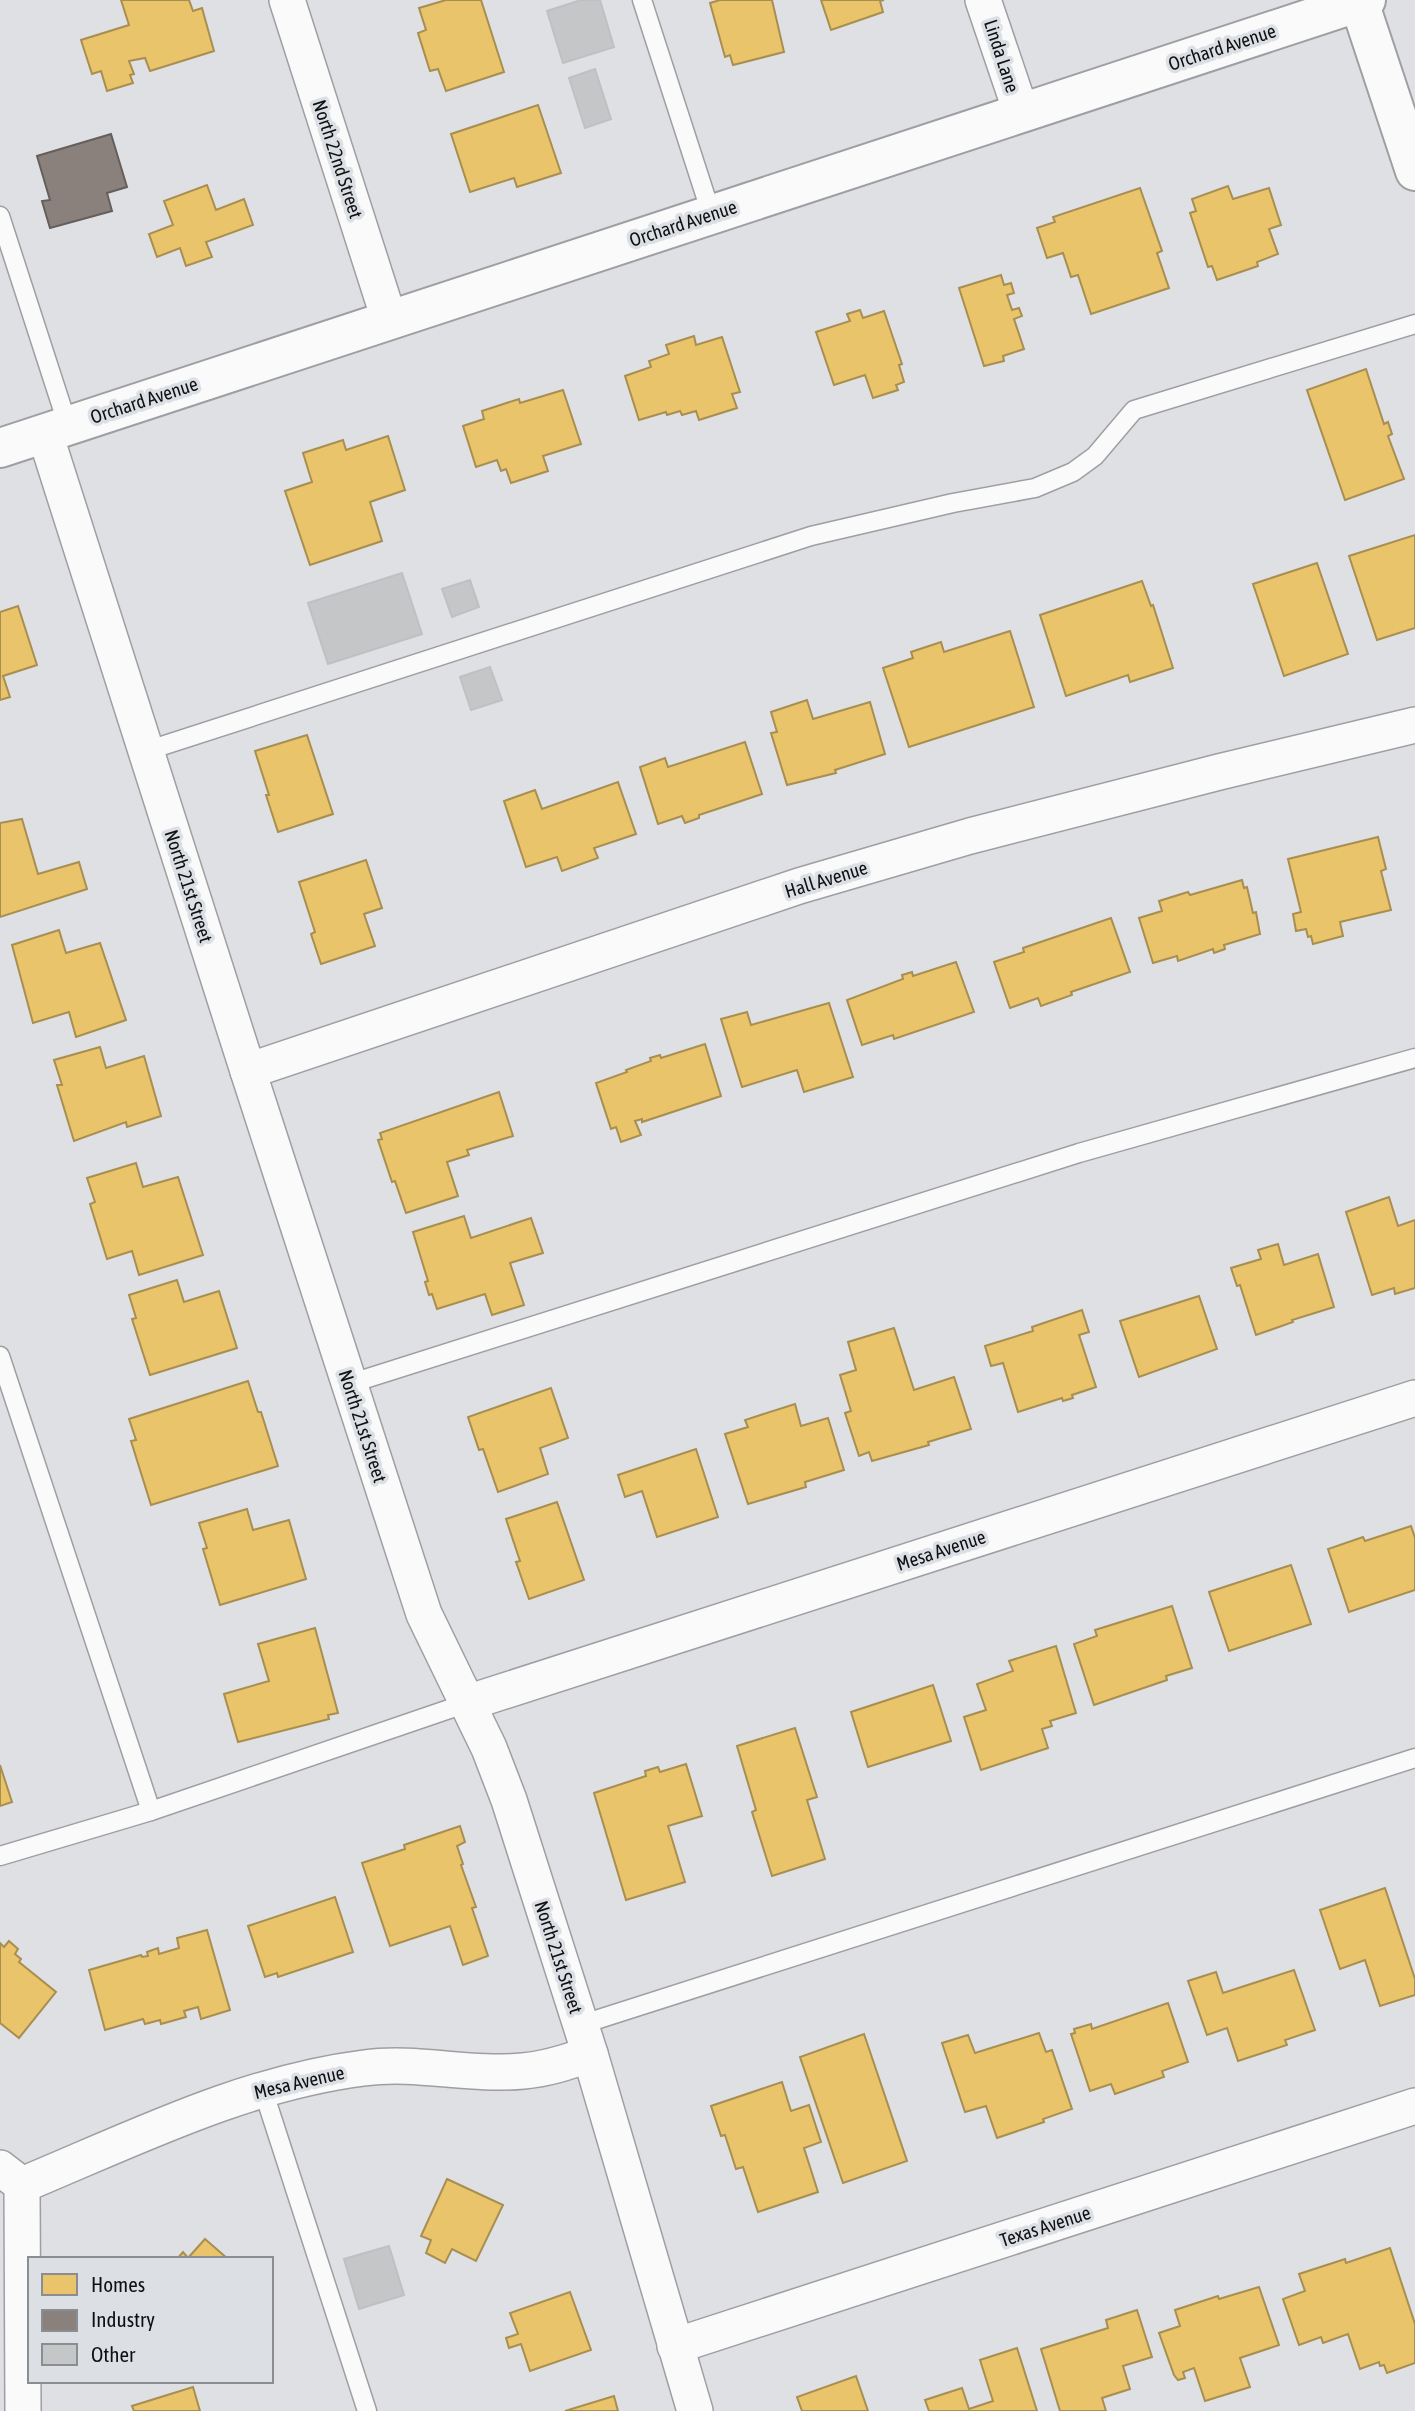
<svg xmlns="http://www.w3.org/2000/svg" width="1415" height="2411" font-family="'Asap Condensed',sans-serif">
	<rect width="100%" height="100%" fill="#dee0e3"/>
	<g fill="#e9c46a" stroke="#a88e50" stroke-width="2">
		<polygon points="121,0 189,0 193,11 202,8 214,51 150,71 145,58 129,61 134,74 130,75 133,83 107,91 101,71 92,74 81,40 129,25"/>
		<polygon points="446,0 481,0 504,72 446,91 438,69 430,71 418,33 426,30 419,8"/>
		<polygon points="720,0 772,0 784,52 733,65 730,55 725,57 710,3"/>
		<polygon points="821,0 884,0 880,1 883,12 831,30"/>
		<polygon points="538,105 561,173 517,187 514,178 470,192 451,134"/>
		<polygon points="207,185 216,210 244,199 253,225 206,242 212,257 186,266 180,248 157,257 149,234 173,225 164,201"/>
		<polygon points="1228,186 1233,199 1269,188 1281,225 1269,229 1278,254 1257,262 1258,266 1217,280 1212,266 1208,267 1190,213 1196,211 1192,199"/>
		<polygon points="1140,188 1162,251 1157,253 1169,288 1091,314 1078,275 1071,277 1063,253 1047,258 1037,228 1055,222 1053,217"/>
		<polygon points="1001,275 1004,285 1011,283 1014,293 1007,295 1012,310 1019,308 1022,316 1014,319 1024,349 1003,356 1004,361 984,366 959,288"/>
		<polygon points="860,310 863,318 884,311 902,364 899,365 904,382 896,385 898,390 873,398 865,375 834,385 816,332 850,321 847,314"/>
		<polygon points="694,336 696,345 722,337 740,392 732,394 737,408 699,420 696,411 682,415 680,411 667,415 666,412 639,420 625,376 651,367 649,361 669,354 666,345"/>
		<polygon points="1366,369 1384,424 1388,422 1392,434 1388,436 1404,479 1345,500 1307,390"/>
		<polygon points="563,390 581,444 543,456 548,471 511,483 506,469 501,471 497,460 476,467 463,426 484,419 482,411 519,399 520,403"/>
		<polygon points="388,436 405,490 370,502 382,541 310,565 285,491 312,482 303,453 343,440 346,450"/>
		<polygon points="1415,535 1415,628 1377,640 1349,556"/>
		<polygon points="1317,563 1348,654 1284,676 1253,584"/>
		<polygon points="1142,581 1151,606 1153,605 1173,668 1130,682 1128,675 1066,696 1040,615"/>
		<polygon points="18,606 37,665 3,676 10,697 0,700 0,612"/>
		<polygon points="1010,631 1034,707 909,747 883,668 913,658 911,652 941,642 944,652"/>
		<polygon points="807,700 813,719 870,702 885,754 835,770 836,773 787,785 771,733 777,732 771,712"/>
		<polygon points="307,735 333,814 278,832 266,795 269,795 255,751"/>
		<polygon points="745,742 762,794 699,815 699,818 685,823 682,816 658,824 640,767 665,758 668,767"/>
		<polygon points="618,782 636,834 594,848 598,858 562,871 557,857 526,867 504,801 535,790 542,809"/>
		<polygon points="22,819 38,874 79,862 87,889 0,917 0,823"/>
		<polygon points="1378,837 1386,869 1381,871 1391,910 1340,922 1343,936 1313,944 1311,936 1308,937 1306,929 1296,931 1293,914 1301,912 1288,859"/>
		<polygon points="366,860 382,908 364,914 375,946 321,964 311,934 315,932 299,882"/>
		<polygon points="1242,880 1244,888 1247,887 1253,913 1256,912 1260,934 1224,945 1225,949 1214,953 1213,949 1178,961 1177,956 1153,963 1139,918 1162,911 1159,901 1188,892 1190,895"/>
		<polygon points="1111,918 1130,972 1071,992 1072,995 1041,1006 1038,998 1010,1008 994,962 1024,952 1023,948"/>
		<polygon points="59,930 66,953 100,943 126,1020 76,1037 69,1012 33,1023 12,945"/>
		<polygon points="956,962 974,1012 894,1039 893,1035 862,1045 847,1000 903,979 902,975 912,972 913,976"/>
		<polygon points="829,1003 853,1077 804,1092 797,1070 742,1087 721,1019 747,1012 751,1025"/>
		<polygon points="705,1044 721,1096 642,1122 642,1119 635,1121 641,1135 621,1142 616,1127 611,1129 596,1083 627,1072 626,1070 651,1061 650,1058 660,1055 661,1058"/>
		<polygon points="100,1047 106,1068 144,1056 161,1116 127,1127 126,1122 74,1141 57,1085 62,1085 54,1060"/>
		<polygon points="499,1092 513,1136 467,1150 469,1155 447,1162 458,1196 406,1213 395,1181 392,1182 378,1140 382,1139 380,1133"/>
		<polygon points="136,1163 143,1187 178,1177 203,1255 139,1275 132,1251 107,1259 90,1204 95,1202 87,1178"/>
		<polygon points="1389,1197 1398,1226 1415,1220 1415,1288 1395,1294 1394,1288 1372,1295 1346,1212"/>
		<polygon points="464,1216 471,1238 531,1218 543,1253 510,1263 524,1305 492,1315 485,1294 437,1309 432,1294 429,1295 425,1282 428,1281 413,1232"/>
		<polygon points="1278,1244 1284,1265 1318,1254 1334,1307 1292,1320 1293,1322 1256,1335 1240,1285 1237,1286 1231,1268 1261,1259 1258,1250"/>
		<polygon points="177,1280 184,1302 219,1291 237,1348 150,1375 132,1319 136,1318 129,1295"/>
		<polygon points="1199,1296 1217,1349 1139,1377 1120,1321"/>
		<polygon points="1082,1310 1089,1332 1079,1335 1096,1387 1072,1395 1073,1398 1063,1401 1062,1398 1018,1412 1003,1363 991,1366 985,1346 1033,1331 1032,1327"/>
		<polygon points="894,1328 914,1390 954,1377 971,1429 928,1442 929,1445 872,1461 869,1452 859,1456 845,1413 851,1411 840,1375 856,1370 848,1342"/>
		<polygon points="248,1381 258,1412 261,1412 278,1466 151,1505 131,1441 136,1440 129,1419"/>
		<polygon points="551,1388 568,1438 540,1448 548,1474 498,1492 483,1449 479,1450 468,1417"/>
		<polygon points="795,1404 801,1426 828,1418 844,1470 805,1482 806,1487 748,1504 725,1434 748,1427 745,1420"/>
		<polygon points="696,1449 718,1517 657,1537 642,1491 625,1497 618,1475"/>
		<polygon points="557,1502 584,1580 529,1599 516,1562 520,1561 506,1519"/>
		<polygon points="247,1509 253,1530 289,1520 306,1579 220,1605 203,1549 207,1548 199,1523"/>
		<polygon points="1411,1526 1415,1538 1415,1590 1349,1612 1328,1549 1363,1537 1365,1541"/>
		<polygon points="1291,1565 1311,1624 1229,1651 1209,1592"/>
		<polygon points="1172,1606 1192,1668 1166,1676 1167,1680 1094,1705 1074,1644 1097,1636 1095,1630"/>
		<polygon points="315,1628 338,1713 328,1715 329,1719 238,1742 224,1694 269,1681 258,1644"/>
		<polygon points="1056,1646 1076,1713 1050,1721 1052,1726 1042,1729 1048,1748 981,1770 964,1717 986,1710 977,1684 1013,1671 1009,1661"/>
		<polygon points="933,1685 951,1741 868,1767 851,1712"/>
		<polygon points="795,1728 817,1797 807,1800 825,1859 772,1876 752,1812 756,1810 737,1746"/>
		<polygon points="686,1764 702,1816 668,1826 685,1882 626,1900 594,1793 646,1776 645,1771 658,1767 660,1772"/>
		<polygon points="0,1765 12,1802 0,1806"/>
		<polygon points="460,1826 465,1842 457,1846 463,1864 461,1865 476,1907 472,1908 488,1956 463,1965 450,1926 390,1946 362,1863 405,1849 404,1845"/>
		<polygon points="1385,1888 1415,1979 1415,1995 1380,2006 1365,1960 1340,1969 1320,1910"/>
		<polygon points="335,1897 353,1952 278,1977 277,1973 265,1977 248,1926"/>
		<polygon points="207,1930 230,2010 201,2019 198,2007 184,2011 186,2017 161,2024 160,2020 145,2024 143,2019 105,2030 89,1970 141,1955 142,1957 148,1956 147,1952 158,1948 159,1954 179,1948 177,1938"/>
		<polygon points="9,1941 18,1949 15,1954 21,1959 19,1962 56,1992 19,2038 0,2023 0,1943 4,1947"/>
		<polygon points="1294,1970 1315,2030 1285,2040 1287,2045 1238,2061 1227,2028 1207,2035 1188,1981 1216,1972 1223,1993"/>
		<polygon points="1168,2003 1188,2062 1162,2071 1164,2077 1115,2094 1111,2084 1090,2091 1071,2034 1075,2033 1074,2029 1091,2024 1092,2029"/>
		<polygon points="1039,2033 1046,2052 1052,2050 1072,2109 1043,2119 1044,2122 997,2138 986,2106 965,2112 942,2043 968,2035 975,2053"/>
		<polygon points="864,2034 907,2161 843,2183 800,2057"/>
		<polygon points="782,2082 791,2111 809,2105 821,2142 804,2148 818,2192 758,2212 743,2167 736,2169 725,2135 721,2136 711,2106"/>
		<polygon points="447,2179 503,2205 476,2261 452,2249 445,2263 426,2253 431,2240 421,2236"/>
		<polygon points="205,2239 228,2259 177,2259 183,2252 188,2258"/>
		<polygon points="1390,2248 1415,2324 1415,2363 1387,2373 1384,2365 1380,2366 1379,2362 1360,2369 1348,2334 1323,2343 1321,2337 1299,2345 1283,2299 1305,2291 1299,2274 1345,2259 1346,2263"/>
		<polygon points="1259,2287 1279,2345 1240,2358 1250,2387 1205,2401 1194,2368 1183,2372 1185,2378 1178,2380 1174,2375 1159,2333 1180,2326 1175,2310 1218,2296 1219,2299"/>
		<polygon points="570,2292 591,2350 530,2371 521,2344 509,2348 506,2338 518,2334 510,2313"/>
		<polygon points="1137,2310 1152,2357 1123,2366 1130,2389 1102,2398 1106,2411 1060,2411 1041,2349 1108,2328 1106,2320"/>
		<polygon points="1017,2348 1037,2411 929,2411 925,2400 962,2388 969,2409 993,2401 980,2360"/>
		<polygon points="856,2376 868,2411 802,2411 797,2397"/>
		<polygon points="193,2387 200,2411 134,2411 132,2406"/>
		<polygon points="614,2396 618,2411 565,2411"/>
	</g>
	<polygon fill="#8a817c" stroke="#655f5c" stroke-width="2" points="111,134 127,187 107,193 112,211 50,228 42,201 50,200 37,156"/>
	<g fill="#c4c6c8" stroke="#bfc0c3" stroke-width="2">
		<polygon points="581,0 600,0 614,47 563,63 547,11"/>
		<polygon points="595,69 611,119 585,128 569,78"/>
		<polygon points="402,573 422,634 328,664 308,603"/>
		<polygon points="470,580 479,607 452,617 442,589"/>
		<polygon points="490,667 502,700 471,710 460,677"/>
		<polygon points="389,2246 404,2295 359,2309 344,2259"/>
	</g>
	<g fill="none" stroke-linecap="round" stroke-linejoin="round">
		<defs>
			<g id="service">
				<polyline points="642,0 711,213"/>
				<polyline points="0,216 68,426"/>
				<polyline points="146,751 811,536 953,503 1035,488 1073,472 1095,456 1134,410 1415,324"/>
				<polyline points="0,1356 151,1811"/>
				<polyline points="349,1384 1079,1153 1415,1058"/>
				<polyline points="0,1856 151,1811 467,1703"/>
				<polyline points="580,2025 1415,1758"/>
				<polyline points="263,2090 367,2411"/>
			</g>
			<g id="minor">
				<polyline points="287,0 389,319"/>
				<polyline points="983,0 1021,112"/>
				<polyline points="45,434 248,1071 424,1614 489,1748 509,1800 590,2054 695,2411"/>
				<polyline points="248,1071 799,886 970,836 1219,772 1415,725"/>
				<polyline points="467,1703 1415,1398"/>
				<polyline points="0,2168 22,2185 23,2411"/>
				<path d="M 22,2185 C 133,2139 244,2083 364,2068 C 417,2061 470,2076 523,2071 C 547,2069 568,2062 590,2054"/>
				<polyline points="675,2346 1415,2106"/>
			</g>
			<g id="tertiary">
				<polyline points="1359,2 1415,171"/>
				<polyline points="0,448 1366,0"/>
			</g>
		</defs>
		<use href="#service" stroke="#9e9fa2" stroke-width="21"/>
		<use href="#minor" stroke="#9e9fa2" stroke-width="38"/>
		<use href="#tertiary" stroke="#9e9fa2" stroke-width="42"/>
		<use href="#service" stroke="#fafafb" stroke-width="18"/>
		<use href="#minor" stroke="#fafafb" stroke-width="35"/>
		<use href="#tertiary" stroke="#fafafb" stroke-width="38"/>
	</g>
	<g text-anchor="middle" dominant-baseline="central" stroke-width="7" stroke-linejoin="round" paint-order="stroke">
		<g font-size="19" fill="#0f1012" stroke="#dce0e5">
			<text transform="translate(1222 47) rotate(-18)">Orchard Avenue</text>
			<text transform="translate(1002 56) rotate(72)">Linda Lane</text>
			<text transform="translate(338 159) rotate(72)">North 22nd Street</text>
			<text transform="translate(683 223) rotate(-18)">Orchard Avenue</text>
			<text transform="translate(144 400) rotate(-18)">Orchard Avenue</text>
			<text transform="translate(826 879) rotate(-17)">Hall Avenue</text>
			<text transform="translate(189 886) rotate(72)">North 21st Street</text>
			<text transform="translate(363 1426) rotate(72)">North 21st Street</text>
			<text transform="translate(941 1550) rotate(-18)">Mesa Avenue</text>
			<text transform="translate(559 1957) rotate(72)">North 21st Street</text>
			<text transform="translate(299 2082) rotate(-13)">Mesa Avenue</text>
			<text transform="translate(1045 2226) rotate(-18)">Texas Avenue</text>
		</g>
	</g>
	<rect x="28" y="2257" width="245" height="126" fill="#dce0e5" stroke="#8a8d91" stroke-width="2"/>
	<rect x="42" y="2274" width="35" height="21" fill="#e9c46a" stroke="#8a8d91" stroke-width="2"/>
	<text x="91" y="2292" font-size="21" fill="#0f1012">Homes</text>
	<rect x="42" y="2310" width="35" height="21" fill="#8a817c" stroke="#8a8d91" stroke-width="2"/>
	<text x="91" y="2327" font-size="21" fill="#0f1012">Industry</text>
	<rect x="42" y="2344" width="35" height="21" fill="#c4c6c8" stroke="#8a8d91" stroke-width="2"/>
	<text x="91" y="2362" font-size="21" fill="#0f1012">Other</text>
</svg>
